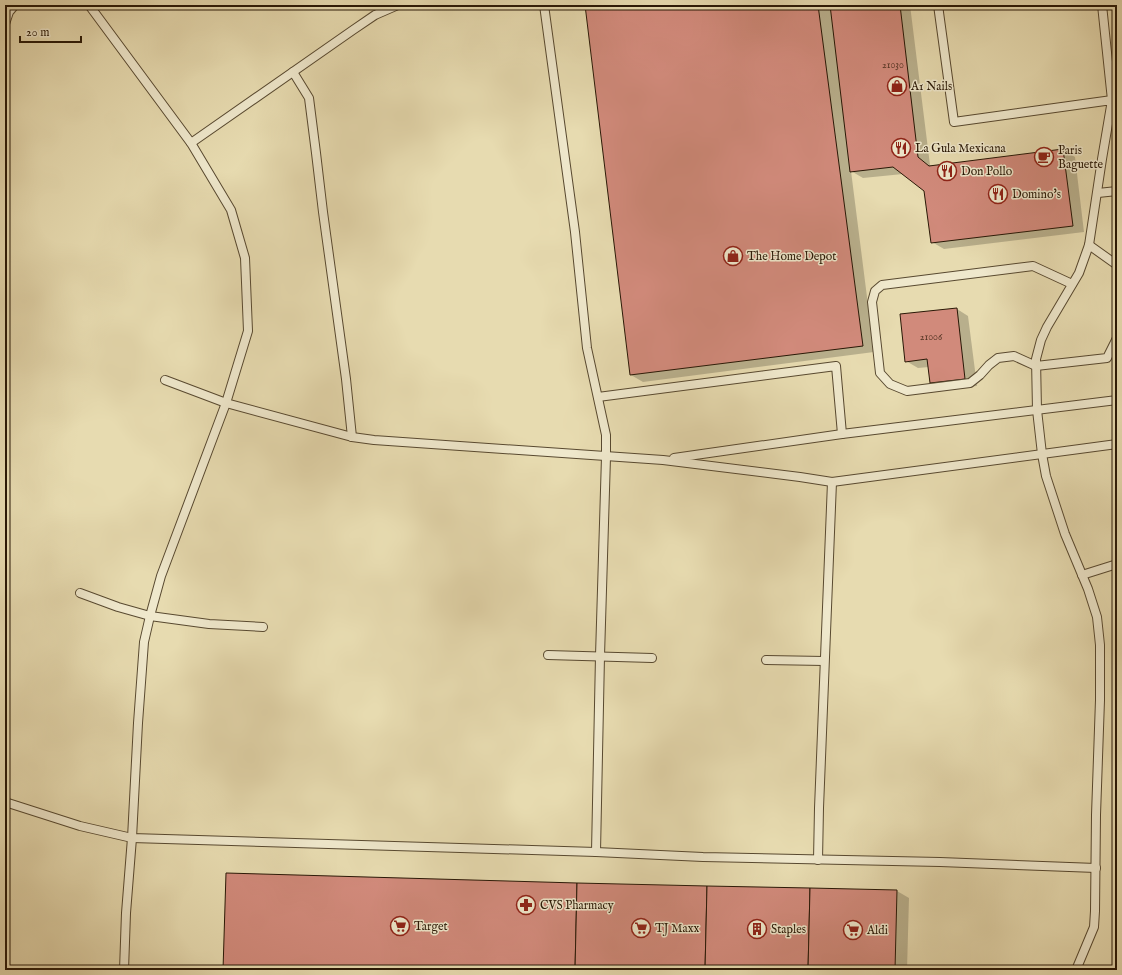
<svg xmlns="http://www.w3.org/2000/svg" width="1122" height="975" font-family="'IM FELL English',serif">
	<rect width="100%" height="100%" fill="#e7dbb0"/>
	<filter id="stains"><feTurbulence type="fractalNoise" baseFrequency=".005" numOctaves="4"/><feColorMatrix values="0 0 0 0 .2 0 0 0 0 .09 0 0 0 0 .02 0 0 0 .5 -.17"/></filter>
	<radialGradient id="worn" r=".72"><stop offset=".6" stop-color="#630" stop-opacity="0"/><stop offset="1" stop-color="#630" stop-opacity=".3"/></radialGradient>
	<g fill="#0003">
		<polygon points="586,5 910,5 930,165 931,166 1063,150 1075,157 1084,232 944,249 932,242 925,191 903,174 863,178 851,171 874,352 643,382 631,375"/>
		<polygon points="957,309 968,316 977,386 943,389 931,382 929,367 918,368 906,361"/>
		<polygon points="445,880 897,891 909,898 907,970 224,970"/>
	</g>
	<g fill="#d18a7b" stroke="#291806">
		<polygon points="585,5 818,5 863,346 630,375"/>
		<polygon points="830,5 900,5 918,157 929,166 1063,149 1073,226 931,243 924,191 893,167 850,172"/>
		<polygon points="957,308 965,379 930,383 927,359 905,362 900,314"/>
		<polygon points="226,873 577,883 575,970 223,970"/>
		<polygon points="577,883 707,886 705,970 575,970"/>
		<polygon points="707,886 810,888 808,970 705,970"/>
		<polygon points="810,888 897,890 895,970 808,970"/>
	</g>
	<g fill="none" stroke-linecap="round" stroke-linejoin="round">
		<defs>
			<g id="service">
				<polyline points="89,5 191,143 231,210 245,258 248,331 226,403 161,576 150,616 144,642 138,723 132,838 126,913 124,970"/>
				<polyline points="544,5 575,232 587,348 606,435 606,457 600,656 596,852"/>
				<polyline points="938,5 954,122 1112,100 1102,159 1089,245 1079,273 1047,327 1041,340 1036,359 1037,410 1042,454 1046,476 1065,534 1088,589 1097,617 1100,645 1100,700 1096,815 1095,911 1094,927 1076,970"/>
				<polyline points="1102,5 1112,100"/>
				<polyline points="5,24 9,12 15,5"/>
				<polyline points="293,72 309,98 316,153 323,212 346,379 352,437"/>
				<polyline points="191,143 353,30 375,15 398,5"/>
				<polyline points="1098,193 1117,191"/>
				<polyline points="1089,245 1117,265"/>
				<polyline points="1072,284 1033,266 882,285 875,291 872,302 880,373 890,384 907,391 970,383 980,375 989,365 998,358 1014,356 1036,366 1107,358 1117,338"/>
				<polyline points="165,380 226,403 352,437 374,440 663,460 800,477 832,482 1117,444"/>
				<polyline points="598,397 836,366 842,434"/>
				<polyline points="674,458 842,434 1117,400"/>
				<polyline points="1082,575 1117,564"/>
				<polyline points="80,593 118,607 150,616 209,624 263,627"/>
				<polyline points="548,655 652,658"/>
				<polyline points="766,660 824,661"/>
				<polyline points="5,802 80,826 132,838 596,852 703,857 940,862 1096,868"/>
				<polyline points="818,860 819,808 832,482"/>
			</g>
		</defs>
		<use href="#service" stroke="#584930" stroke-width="10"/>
		<use href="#service" stroke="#efe8cc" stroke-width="8"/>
	</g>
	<defs>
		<symbol id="shop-ring" viewBox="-11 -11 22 22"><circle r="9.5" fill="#efe8cc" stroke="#8f2418" stroke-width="1.5"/><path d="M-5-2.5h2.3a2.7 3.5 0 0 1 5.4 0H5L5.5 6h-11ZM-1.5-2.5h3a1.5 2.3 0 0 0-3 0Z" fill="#8f2418"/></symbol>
		<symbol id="restaurant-ring" viewBox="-11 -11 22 22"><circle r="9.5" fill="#efe8cc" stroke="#8f2418" stroke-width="1.5"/><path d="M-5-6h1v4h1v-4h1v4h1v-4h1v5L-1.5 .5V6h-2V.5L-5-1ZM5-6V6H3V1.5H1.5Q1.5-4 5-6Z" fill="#8f2418"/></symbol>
		<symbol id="cafe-ring" viewBox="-11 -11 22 22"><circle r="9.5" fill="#efe8cc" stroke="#8f2418" stroke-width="1.5"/><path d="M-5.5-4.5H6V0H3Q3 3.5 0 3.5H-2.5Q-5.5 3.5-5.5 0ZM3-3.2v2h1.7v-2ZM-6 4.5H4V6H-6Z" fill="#8f2418"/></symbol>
		<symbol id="pharmacy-ring" viewBox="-11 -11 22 22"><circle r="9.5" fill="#efe8cc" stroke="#8f2418" stroke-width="1.5"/><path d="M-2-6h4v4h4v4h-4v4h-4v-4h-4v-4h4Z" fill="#8f2418"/></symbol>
		<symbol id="supermarket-ring" viewBox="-11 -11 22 22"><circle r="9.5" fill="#efe8cc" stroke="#8f2418" stroke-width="1.5"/><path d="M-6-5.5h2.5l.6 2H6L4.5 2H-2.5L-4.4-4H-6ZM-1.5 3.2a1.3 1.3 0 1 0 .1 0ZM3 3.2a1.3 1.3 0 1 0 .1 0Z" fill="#8f2418"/></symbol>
		<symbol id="building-ring" viewBox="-11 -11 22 22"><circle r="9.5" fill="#efe8cc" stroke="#8f2418" stroke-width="1.5"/><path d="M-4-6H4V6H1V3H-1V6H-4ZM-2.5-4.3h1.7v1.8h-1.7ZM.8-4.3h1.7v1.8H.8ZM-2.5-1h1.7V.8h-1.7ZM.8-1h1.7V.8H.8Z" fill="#8f2418"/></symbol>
	</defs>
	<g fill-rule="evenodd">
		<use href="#shop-ring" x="886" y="75" width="22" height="22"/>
		<use href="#restaurant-ring" x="890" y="137" width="22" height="22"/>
		<use href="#cafe-ring" x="1033" y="146" width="22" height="22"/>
		<use href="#restaurant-ring" x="936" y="160" width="22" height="22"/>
		<use href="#restaurant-ring" x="987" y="183" width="22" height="22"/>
		<use href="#shop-ring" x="722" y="245" width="22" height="22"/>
		<use href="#pharmacy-ring" x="515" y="894" width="22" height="22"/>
		<use href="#supermarket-ring" x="389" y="915" width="22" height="22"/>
		<use href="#supermarket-ring" x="630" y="917" width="22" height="22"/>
		<use href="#building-ring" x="746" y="918" width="22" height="22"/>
		<use href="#supermarket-ring" x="842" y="919" width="22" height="22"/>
	</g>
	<g text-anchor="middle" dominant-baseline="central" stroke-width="3" stroke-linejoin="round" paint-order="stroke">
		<g font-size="10" fill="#533423">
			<text x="893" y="65">21030</text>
			<text x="931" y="337">21006</text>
		</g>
		<g font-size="12" fill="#291806" stroke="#efe8cc" text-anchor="start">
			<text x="911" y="86">A1 Nails</text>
			<text x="915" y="148">La Gula Mexicana</text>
			<text x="1058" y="150">Paris<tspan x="1058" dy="14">Baguette</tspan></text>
			<text x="961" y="171">Don Pollo</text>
			<text x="1012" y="194">Domino's</text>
			<text x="747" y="256">The Home Depot</text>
			<text x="540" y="905">CVS Pharmacy</text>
			<text x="414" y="926">Target</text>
			<text x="655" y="928">TJ Maxx</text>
			<text x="771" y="929">Staples</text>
			<text x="867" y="930">Aldi</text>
		</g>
	</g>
	<rect width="1122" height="975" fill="none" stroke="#e7dbb0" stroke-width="20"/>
	<rect x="6" y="6" width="1110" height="963" fill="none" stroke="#291806" stroke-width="2"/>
	<rect x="10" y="10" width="1102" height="955" fill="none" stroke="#291806"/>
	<path d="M20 36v6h61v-6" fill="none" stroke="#291806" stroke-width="2"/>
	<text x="26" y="36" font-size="12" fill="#291806" stroke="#efe8cc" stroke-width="3" paint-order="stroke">20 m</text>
	<rect width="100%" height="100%" filter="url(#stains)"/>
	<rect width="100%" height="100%" fill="url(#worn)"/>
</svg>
